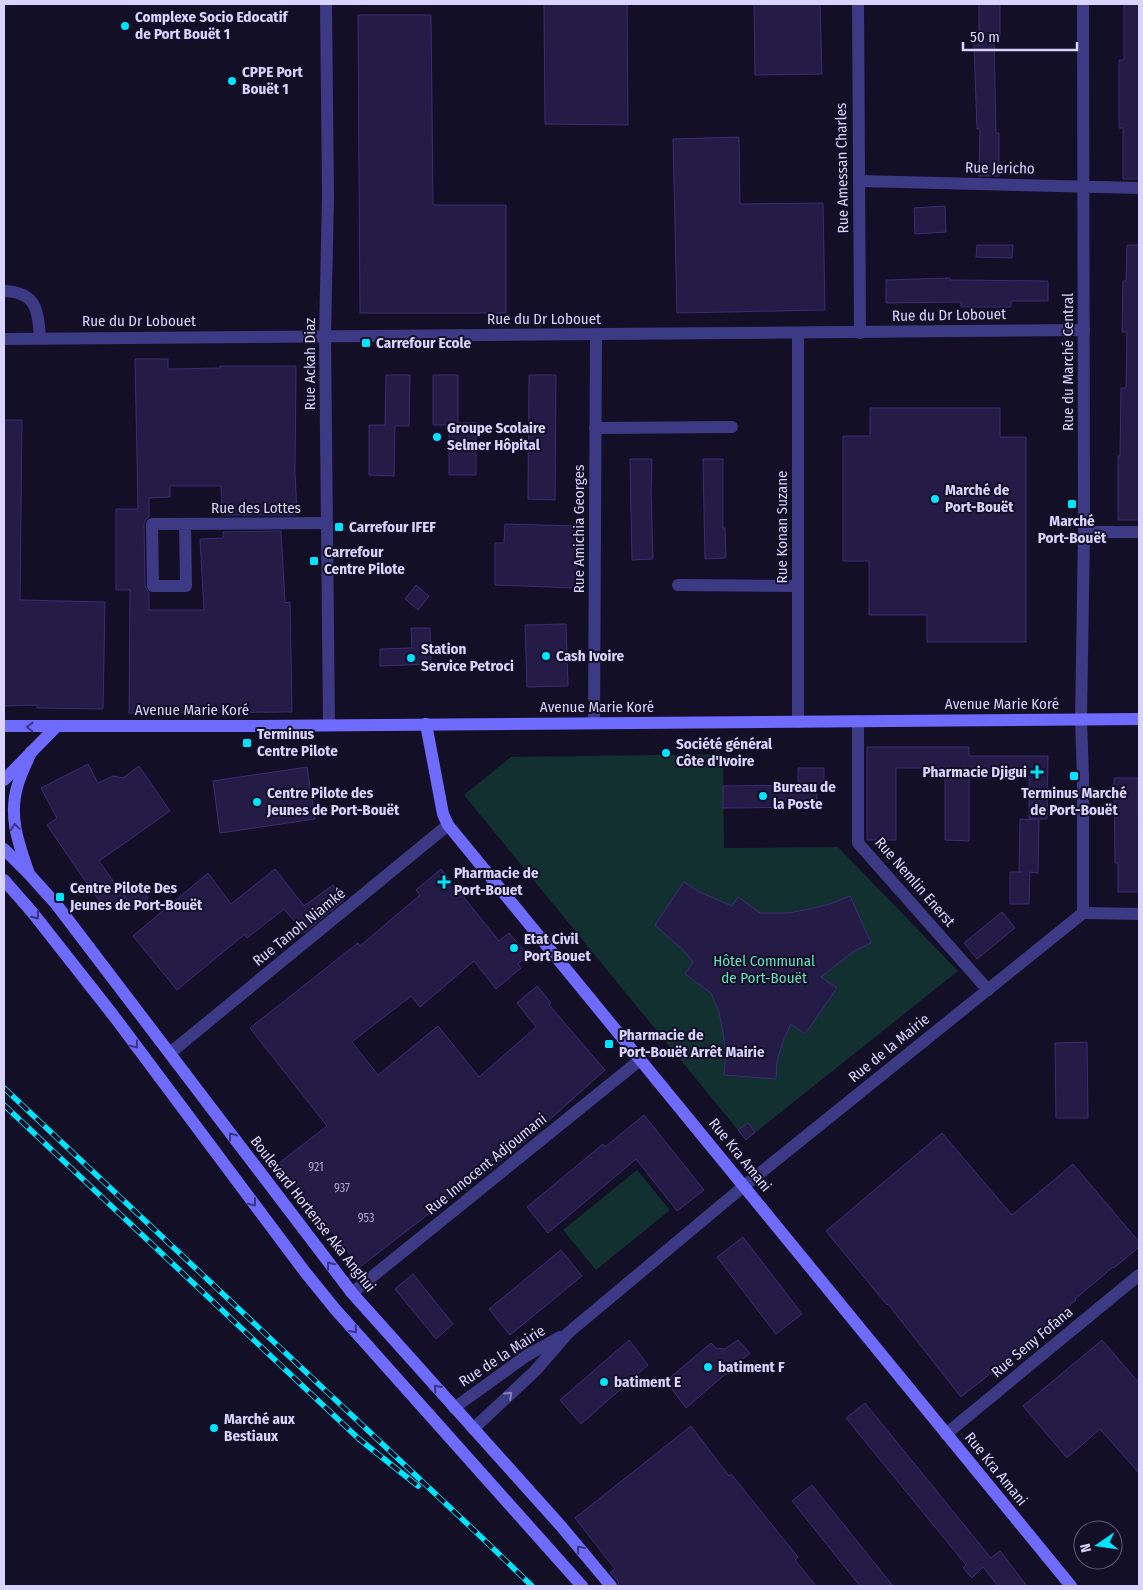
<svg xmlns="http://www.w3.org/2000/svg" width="1143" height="1590" font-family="'Fira Sans Condensed',sans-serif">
	<rect width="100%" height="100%" fill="#130f26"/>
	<g fill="#12302f">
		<polygon points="723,754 724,848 838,847 958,971 746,1140 464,795 511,757"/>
		<polygon points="637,1170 670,1210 596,1270 563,1230"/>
	</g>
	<g fill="#241b47" stroke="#3b2d73">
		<polygon points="544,4 627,4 628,125 545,124"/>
		<polygon points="754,4 820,4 822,74 755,75"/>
		<polygon points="979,4 1000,4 1000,36 994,36 996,133 999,133 999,176 979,176 980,129 977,129 974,45 979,45"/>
		<polygon points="1124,4 1139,4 1139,179 1123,179 1123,128 1119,128 1119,60 1124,60"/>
		<polygon points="358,15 431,15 433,204 435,205 506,205 506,313 360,313"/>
		<polygon points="739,137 740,204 823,203 825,310 677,313 673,139"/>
		<polygon points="945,206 946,232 915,234 914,208"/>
		<polygon points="977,245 1013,245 1012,258 976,257"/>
		<polygon points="1127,245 1139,245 1139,520 1118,520 1118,456 1120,456 1121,388 1126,388 1127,332 1122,332 1123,281 1126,281"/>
		<polygon points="950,278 950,280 1048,281 1048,301 1011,301 1011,307 961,307 961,302 886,303 886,280"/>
		<polygon points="135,359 168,359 168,369 220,368 220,366 296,366 295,473 297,515 222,515 221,486 170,486 170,497 149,498 149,517 145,520 144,524 145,586 149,593 149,610 204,610 200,539 223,538 223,532 281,531 285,603 290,602 292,712 129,713 130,590 116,590 116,509 138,509"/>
		<polygon points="386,375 410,375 409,426 395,426 394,476 369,475 369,425 385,425"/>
		<polygon points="433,375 458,375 458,423 476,423 476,475 449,475 449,425 433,425"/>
		<polygon points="529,375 556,375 555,500 528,499"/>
		<polygon points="870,408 1000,408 1000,437 1026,437 1026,642 927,642 927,615 869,615 869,561 843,561 843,436 870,436"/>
		<polygon points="4,420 22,420 20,600 105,602 103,709 37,708 37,705 4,706"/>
		<polygon points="630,459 652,459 651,491 653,559 632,560"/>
		<polygon points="703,459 723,459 723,528 725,528 726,558 705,559"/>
		<polygon points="505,524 578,526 576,588 495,585 495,543 504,543"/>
		<polygon points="416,585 429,596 418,610 405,599"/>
		<polygon points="566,624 568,686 527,687 525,625"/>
		<polygon points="411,628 430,628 431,664 380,666 380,649 412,648"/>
		<polygon points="867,747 969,747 969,756 1048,756 1047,819 1029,819 1029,778 969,778 969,841 945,840 945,768 896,768 896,840 867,840"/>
		<polygon points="88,764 98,783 113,776 123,778 139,766 170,811 99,861 125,898 106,911 47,825 57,818 41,788"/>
		<polygon points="307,767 315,819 220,833 213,781"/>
		<polygon points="798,768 824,768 824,784 817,784 817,807 723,808 723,786 798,785"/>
		<polygon points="1114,778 1138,778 1139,892 1118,892 1118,863 1115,863"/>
		<polygon points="1020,819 1039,820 1038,873 1030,872 1029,904 1010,904 1010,872 1022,872 1019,872"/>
		<polygon points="275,869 304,906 333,885 344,900 304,933 284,909 247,938 245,934 177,990 133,936 208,873 231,904"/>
		<polygon points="441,869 499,941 509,933 528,955 518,964 521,968 496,989 474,961 420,1007 411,996 352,1042 378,1075 438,1026 479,1077 536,1027 517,1003 537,986 551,1003 549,1005 605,1070 528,1139 477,1180 475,1178 360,1267 279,1163 327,1126 250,1028 358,943 360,946 420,895 416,890"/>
		<polygon points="684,882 699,892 732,906 738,897 760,913 789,913 809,909 830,904 850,896 871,943 854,951 821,977 837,988 805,1034 791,1024 783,1041 777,1061 776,1079 724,1075 726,1053 723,1032 719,1012 711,993 685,974 693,962 684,951 655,925"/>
		<polygon points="139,885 148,898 133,908 124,896"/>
		<polygon points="1002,912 1015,928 977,959 964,943"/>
		<polygon points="1087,1042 1088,1118 1056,1118 1055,1043"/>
		<polygon points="644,1115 704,1190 677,1211 636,1159 548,1233 527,1207 603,1144 605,1147"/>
		<polygon points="748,1123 755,1132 746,1140 738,1130"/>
		<polygon points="942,1133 1012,1215 1073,1164 1139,1242 1139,1247 1114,1268 1113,1267 1075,1299 1076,1300 1016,1349 1017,1352 961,1397 888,1304 887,1305 826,1231"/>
		<polygon points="743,1237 802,1314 776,1334 717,1257"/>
		<polygon points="561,1250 582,1276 510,1335 489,1309"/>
		<polygon points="413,1274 453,1324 436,1339 395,1289"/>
		<polygon points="629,1340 648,1365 581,1424 560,1400"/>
		<polygon points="738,1340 750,1353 686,1408 666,1381 711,1343 716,1348 725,1349"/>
		<polygon points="1102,1340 1139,1383 1139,1473 1100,1429 1067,1458 1023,1406"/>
		<polygon points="865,1403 991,1558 1000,1551 1027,1586 998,1586 983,1567 972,1578 963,1568 966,1565 846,1418"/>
		<polygon points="691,1426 729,1476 731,1474 798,1557 795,1560 816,1586 619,1586 618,1581 610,1572 615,1569 575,1518"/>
		<polygon points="812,1485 893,1586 860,1586 792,1501"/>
	</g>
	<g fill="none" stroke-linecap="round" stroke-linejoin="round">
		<g stroke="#3d3a85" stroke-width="12">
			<polyline points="326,4 328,196 325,336 329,725"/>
			<polyline points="858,4 860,333"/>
			<polyline points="859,181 1139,188"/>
			<path d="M 4,291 C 37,292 38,311 40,338"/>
			<polyline points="4,339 1084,330"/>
			<polyline points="595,428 732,427"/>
			<polyline points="185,524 186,586 153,586 152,524 327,523"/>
			<polyline points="1084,532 1139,532"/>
			<polyline points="678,585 798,586"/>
			<polyline points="858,721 858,843 988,990"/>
			<polyline points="798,722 798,333"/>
			<polyline points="594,723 596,334"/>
			<polyline points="1083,913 1083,777 1081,720 1084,532 1083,4"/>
			<polyline points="1083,913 1139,914"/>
			<polyline points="170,1053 448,825"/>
			<polyline points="352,1293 640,1060"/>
			<polyline points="454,1408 526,1356 560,1337"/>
			<polyline points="473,1429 536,1370 568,1333 744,1186 1083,913"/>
			<polyline points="946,1434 1139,1275"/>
		</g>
		<g stroke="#6f6bff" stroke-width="12">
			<polyline points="426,724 443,814 448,825 1071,1586"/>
			<polyline points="4,726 256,726 1139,719"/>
			<polyline points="4,780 56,727"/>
			<polyline points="4,849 29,874 56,904 352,1293 560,1525 611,1586"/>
			<path d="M 28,871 C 18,842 8,815 18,784 C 21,773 27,762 31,752"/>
			<polyline points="4,880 32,912 113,1015 305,1272 335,1309 582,1586"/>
		</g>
		<defs>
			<g id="rail">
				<polyline points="4,1088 477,1533 532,1586"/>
				<polyline points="4,1105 359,1439 418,1486"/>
			</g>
		</defs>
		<use href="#rail" stroke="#00e5ff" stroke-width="5.5"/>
		<use href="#rail" stroke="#130f26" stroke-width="4" stroke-dasharray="11" stroke-linecap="butt"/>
	</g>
	<defs><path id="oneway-chevron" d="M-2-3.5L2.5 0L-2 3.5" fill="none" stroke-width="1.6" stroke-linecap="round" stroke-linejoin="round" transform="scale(1.25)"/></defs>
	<g stroke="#38347d">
		<use href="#oneway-chevron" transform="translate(30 727) rotate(-179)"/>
		<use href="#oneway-chevron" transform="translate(15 827) rotate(-98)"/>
		<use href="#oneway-chevron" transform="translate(36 916) rotate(52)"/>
		<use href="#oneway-chevron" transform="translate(135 1045) rotate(53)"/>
		<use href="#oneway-chevron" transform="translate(232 1136) rotate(-127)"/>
		<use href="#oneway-chevron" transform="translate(253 1203) rotate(53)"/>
		<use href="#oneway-chevron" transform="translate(330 1265) rotate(-128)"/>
		<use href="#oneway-chevron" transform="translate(354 1330) rotate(48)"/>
		<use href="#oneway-chevron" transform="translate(437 1388) rotate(-132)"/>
		<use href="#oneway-chevron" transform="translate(580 1549) rotate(-130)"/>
	</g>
	<use stroke="#837fbc" href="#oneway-chevron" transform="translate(509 1395) rotate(-43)"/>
	<g fill="#00e5ff" stroke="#130f26" stroke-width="2">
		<circle cx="125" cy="26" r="5"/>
		<circle cx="232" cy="81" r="5"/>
		<rect x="361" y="338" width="10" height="10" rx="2.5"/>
		<circle cx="437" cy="437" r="5"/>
		<circle cx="935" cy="499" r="5"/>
		<rect x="1067" y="499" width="10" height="10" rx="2.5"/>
		<rect x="334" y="522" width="10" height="10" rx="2.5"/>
		<rect x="309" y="556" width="10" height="10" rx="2.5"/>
		<circle cx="546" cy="656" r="5"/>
		<circle cx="411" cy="658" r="5"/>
		<rect x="242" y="738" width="10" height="10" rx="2.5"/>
		<circle cx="666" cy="753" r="5"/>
		<path d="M1034.5 764.5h5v5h5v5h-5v5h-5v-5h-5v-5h5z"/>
		<rect x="1069" y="771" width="10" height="10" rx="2.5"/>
		<circle cx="763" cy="796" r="5"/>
		<circle cx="257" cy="802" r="5"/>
		<path d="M441.5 874.5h5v5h5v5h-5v5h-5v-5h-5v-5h5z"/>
		<rect x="55" y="892" width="10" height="10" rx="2.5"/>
		<circle cx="514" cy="948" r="5"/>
		<rect x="604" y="1039" width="10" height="10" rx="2.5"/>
		<circle cx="708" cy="1367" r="5"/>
		<circle cx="604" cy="1382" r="5"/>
		<circle cx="214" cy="1428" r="5"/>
	</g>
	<g text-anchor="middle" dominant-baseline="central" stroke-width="4" stroke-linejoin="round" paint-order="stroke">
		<g font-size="12" fill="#aca6d1">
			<text x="316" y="1167">921</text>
			<text x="342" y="1188">937</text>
			<text x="366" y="1218">953</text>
		</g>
		<g font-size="15" font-weight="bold" fill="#d9d4ff" stroke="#130f26" text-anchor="start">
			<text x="135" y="17">Complexe Socio Edocatif<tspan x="135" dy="17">de Port Bouët 1</tspan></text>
			<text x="242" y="72">CPPE Port<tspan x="242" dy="17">Bouët 1</tspan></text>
			<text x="376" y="343">Carrefour Ecole</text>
			<text x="447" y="428">Groupe Scolaire<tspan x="447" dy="17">Selmer Hôpital</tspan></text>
			<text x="945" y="490">Marché de<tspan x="945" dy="17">Port-Bouët</tspan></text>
			<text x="1072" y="521" text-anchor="middle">Marché<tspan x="1072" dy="17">Port-Bouët</tspan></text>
			<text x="349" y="527">Carrefour IFEF</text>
			<text x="324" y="552">Carrefour<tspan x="324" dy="17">Centre Pilote</tspan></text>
			<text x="421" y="649">Station<tspan x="421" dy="17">Service Petroci</tspan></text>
			<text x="556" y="656">Cash Ivoire</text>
			<text x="257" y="734">Terminus<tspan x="257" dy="17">Centre Pilote</tspan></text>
			<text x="676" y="744">Société général<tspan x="676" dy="17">Côte d'Ivoire</tspan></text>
			<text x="1027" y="772" text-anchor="end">Pharmacie Djigui</text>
			<text x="773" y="787">Bureau de<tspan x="773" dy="17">la Poste</tspan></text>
			<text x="267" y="793">Centre Pilote des<tspan x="267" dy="17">Jeunes de Port-Bouët</tspan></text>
			<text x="1074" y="793" text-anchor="middle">Terminus Marché<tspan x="1074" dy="17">de Port-Bouët</tspan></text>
			<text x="454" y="873">Pharmacie de<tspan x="454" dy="17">Port-Bouet</tspan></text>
			<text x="70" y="888">Centre Pilote Des<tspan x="70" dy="17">Jeunes de Port-Bouët</tspan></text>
			<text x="524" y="939">Etat Civil<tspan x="524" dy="17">Port Bouet</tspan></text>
			<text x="619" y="1035">Pharmacie de<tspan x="619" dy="17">Port-Bouët Arrêt Mairie</tspan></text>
			<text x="718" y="1367">batiment F</text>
			<text x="614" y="1382">batiment E</text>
			<text x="224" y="1419">Marché aux<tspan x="224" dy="17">Bestiaux</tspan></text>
		</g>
		<g font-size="15" fill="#d9d4ff" stroke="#130f26">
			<text transform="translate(842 168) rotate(-91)">Rue Amessan Charles</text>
			<text transform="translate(1000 168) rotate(1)">Rue Jericho</text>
			<text transform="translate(949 315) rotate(-1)">Rue du Dr Lobouet</text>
			<text x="544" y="319">Rue du Dr Lobouet</text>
			<text x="139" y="321">Rue du Dr Lobouet</text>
			<text transform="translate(1068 362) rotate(-90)">Rue du Marché Central</text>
			<text transform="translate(310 364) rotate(-90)">Rue Ackah Diaz</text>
			<text x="256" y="508">Rue des Lottes</text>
			<text transform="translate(782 527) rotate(-90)">Rue Konan Suzane</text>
			<text transform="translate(579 529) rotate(-90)">Rue Amichia Georges</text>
			<text x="1002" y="704">Avenue Marie Koré</text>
			<text x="597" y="707">Avenue Marie Koré</text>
			<text x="192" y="710">Avenue Marie Koré</text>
			<text transform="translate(915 882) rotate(49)">Rue Nemlin Enerst</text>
			<text transform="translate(299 927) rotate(-39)">Rue Tanoh Niamké</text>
			<text transform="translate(889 1048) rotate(-39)">Rue de la Mairie</text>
			<text transform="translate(740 1155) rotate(51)">Rue Kra Amani</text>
			<text transform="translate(486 1164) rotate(-39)">Rue Innocent Adjoumani</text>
			<text transform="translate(313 1214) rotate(52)">Boulevard Hortense Aka Anghui</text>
			<text transform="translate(1032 1342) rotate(-40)">Rue Seny Fofana</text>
			<text transform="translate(502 1356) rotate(-33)">Rue de la Mairie</text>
			<text transform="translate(996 1469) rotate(51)">Rue Kra Amani</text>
		</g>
		<g font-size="15" fill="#5fe0c0" stroke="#130f26">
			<text x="764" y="961">Hôtel Communal<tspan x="764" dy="17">de Port-Bouët</tspan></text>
		</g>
	</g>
	<rect width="1143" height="1590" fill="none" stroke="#d9d4ff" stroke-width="10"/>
	<g transform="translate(1098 1545) rotate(257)"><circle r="24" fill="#130f26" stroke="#625e7d"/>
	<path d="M0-4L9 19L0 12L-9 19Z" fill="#00e5ff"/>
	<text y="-8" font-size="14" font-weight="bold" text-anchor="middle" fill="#d9d4ff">N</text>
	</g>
	<path d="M963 42v8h114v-8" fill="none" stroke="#d9d4ff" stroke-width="2.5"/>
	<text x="970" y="42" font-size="15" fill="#d9d4ff" stroke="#130f26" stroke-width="4" paint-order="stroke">50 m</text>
</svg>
